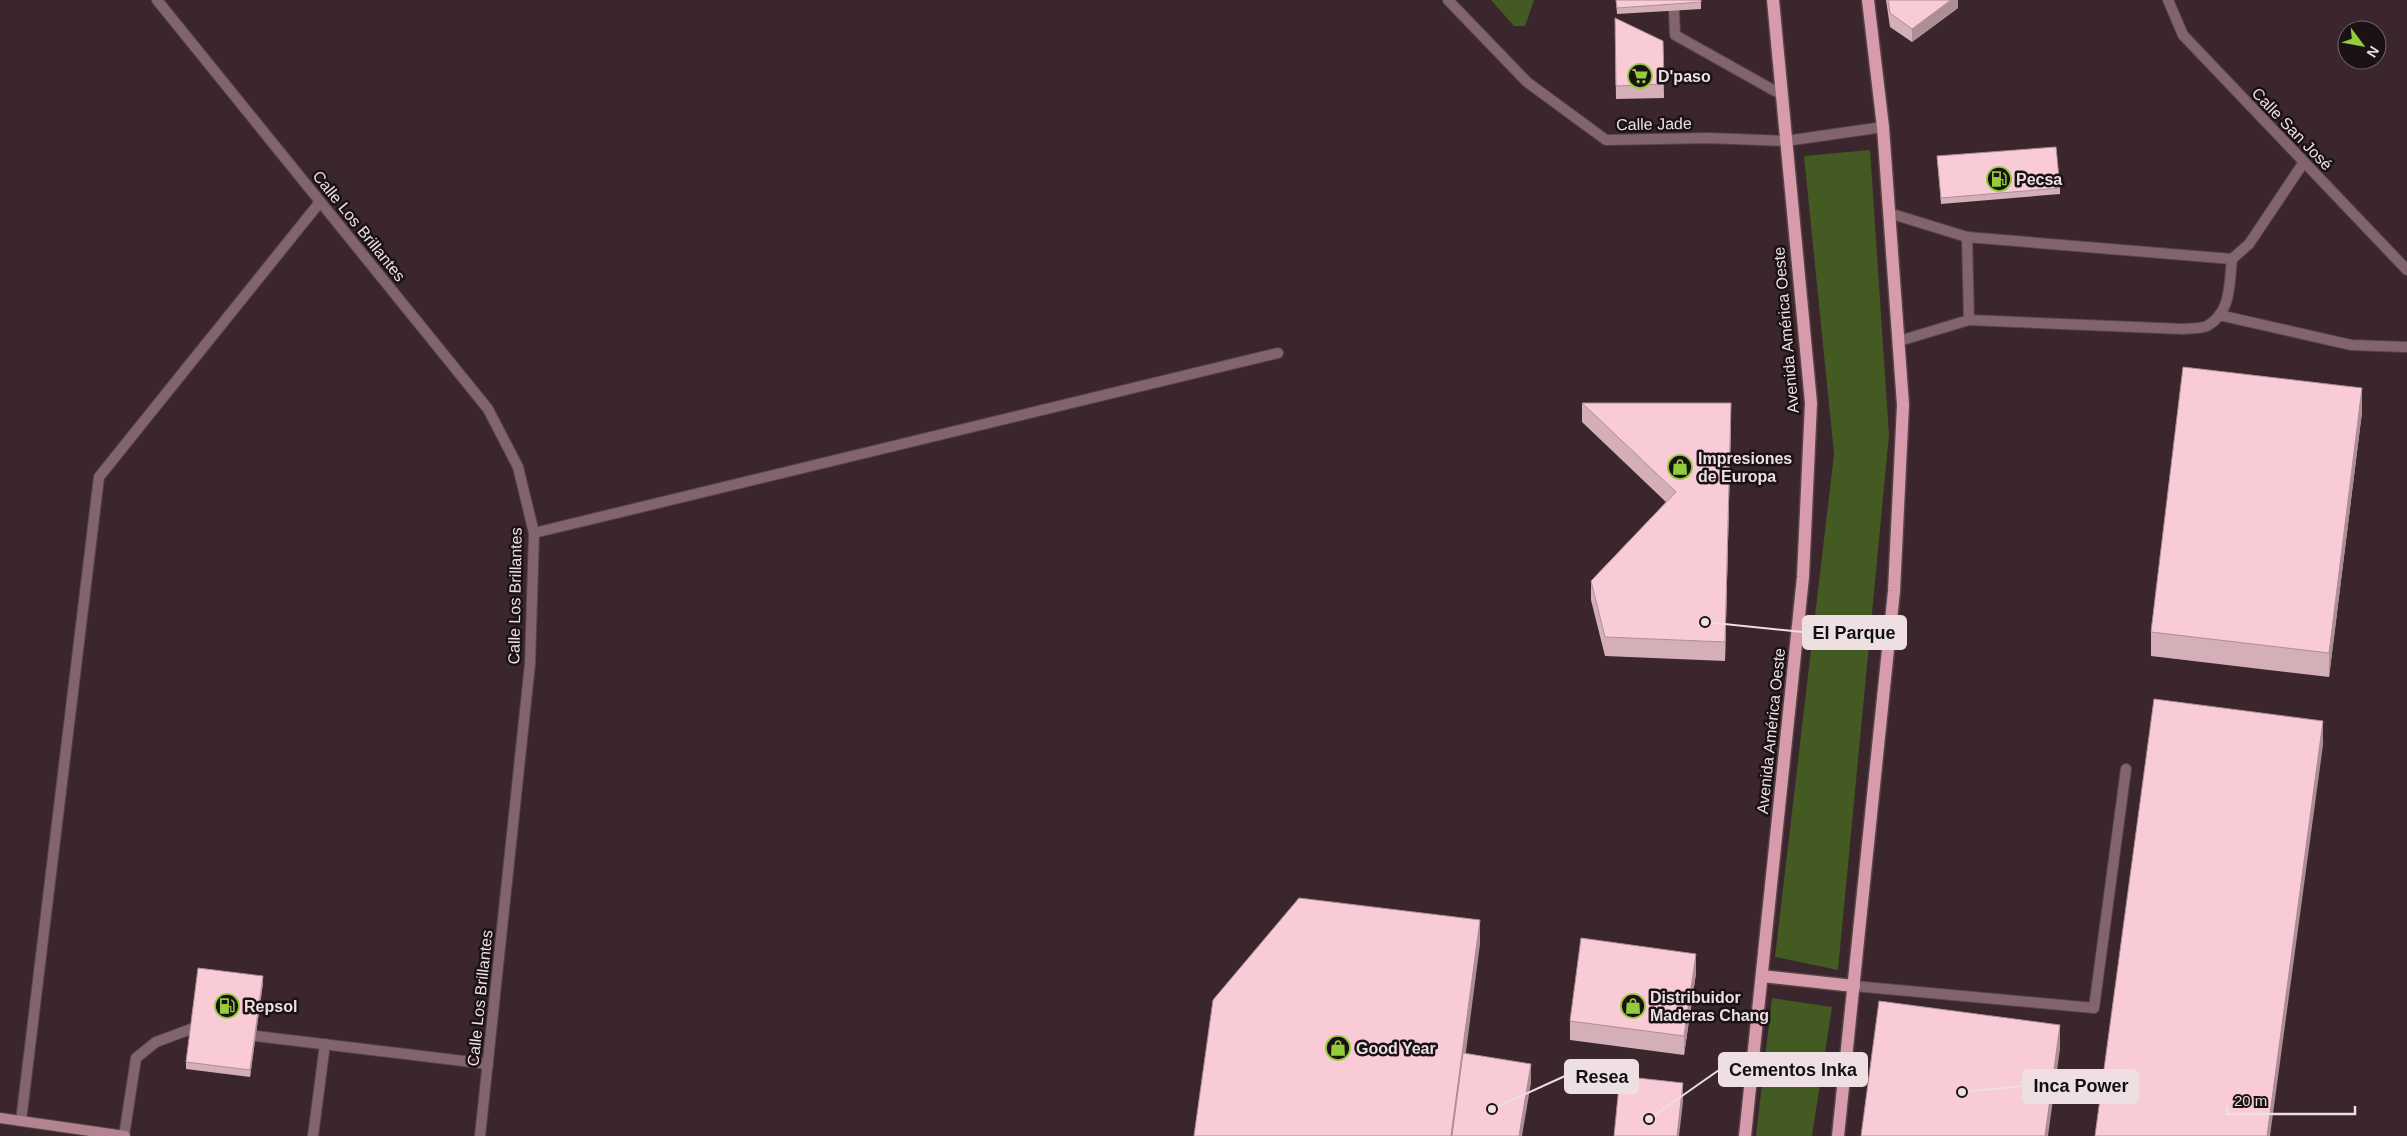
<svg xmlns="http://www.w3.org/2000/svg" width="2407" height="1136" font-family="Helvetica,sans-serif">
	<rect width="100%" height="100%" fill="#3a262c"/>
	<g fill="#435a23">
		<polygon points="1491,0 1534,0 1525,26 1514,26"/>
		<polygon points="1870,150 1889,435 1838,970 1775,957 1834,454 1804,156"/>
		<polygon points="1772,998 1832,1007 1812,1136 1756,1136"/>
	</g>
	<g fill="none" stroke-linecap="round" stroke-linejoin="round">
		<defs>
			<g id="lane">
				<polyline points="1674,11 1675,35 1782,95"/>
				<polyline points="1889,213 1967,237 1969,320 1899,341"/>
				<polyline points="1967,237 2232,259 2249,244 2304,162"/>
				<polyline points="2219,315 2351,345 2407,347"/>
				<path d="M 1969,320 L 2183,329 C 2190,328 2201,329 2207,326 C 2232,312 2229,283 2232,259"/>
				<polyline points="534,533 1278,353"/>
				<polyline points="1854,986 2094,1008 2126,769"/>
				<polyline points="256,1036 488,1064"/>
				<polyline points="124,1136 136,1058 156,1042 191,1029"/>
				<polyline points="313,1136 325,1044"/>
			</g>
			<g id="street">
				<polyline points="157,0 488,409 518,467 534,533 530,664 480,1136"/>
				<polyline points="1448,0 1527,82 1606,140 1708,138 1786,141 1883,127"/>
				<polyline points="2168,0 2183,35 2407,270"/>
				<polyline points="21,1121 99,477 320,202"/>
			</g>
			<polyline id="secondary" points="0,1118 125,1136"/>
			<g id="primary">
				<polyline points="1762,976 1854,986"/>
				<polyline points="1745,1136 1803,577 1811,403 1773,0"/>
				<polyline points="1838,1136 1894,591 1903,405 1883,127 1868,0"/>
			</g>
		</defs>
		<use href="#lane" stroke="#574449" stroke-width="12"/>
		<use href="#street" stroke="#574449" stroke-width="12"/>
		<use href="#secondary" stroke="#574449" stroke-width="12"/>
		<use href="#primary" stroke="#574449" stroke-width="15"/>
		<use href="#lane" stroke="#82656c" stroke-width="10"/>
		<use href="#street" stroke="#82656c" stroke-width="10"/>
		<use href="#secondary" stroke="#b38490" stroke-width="10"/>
		<use href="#primary" stroke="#d89bac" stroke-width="12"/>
	</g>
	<g fill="#d5afb8">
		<polygon points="1616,0 1701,0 1701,9 1617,14"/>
		<polygon points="1886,0 1958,0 1958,8 1912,42 1890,27"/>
		<polygon points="1615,31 1663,41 1664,98 1616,99"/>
		<polygon points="1937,156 2060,188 2060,194 1941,204"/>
		<polygon points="1582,403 1731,422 1725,661 1605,656 1591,600 1591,581 1666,502 1582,422"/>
		<polygon points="2362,412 2329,677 2151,656 2151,632"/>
		<polygon points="1696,973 1684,1055 1570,1040 1570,1021"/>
		<polygon points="263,983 250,1077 186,1069 186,1062"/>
	</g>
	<g fill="#ae8e96">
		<polygon points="1951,0 1958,0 1958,8 1912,42 1912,29"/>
		<polygon points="2362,388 2362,412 2329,677 2329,653"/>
		<polygon points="1731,403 1731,422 1725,661 1725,642"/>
		<polygon points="2323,721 2323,745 2270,1136 2267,1136"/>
		<polygon points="1480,920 1480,944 1455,1136 1451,1136"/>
		<polygon points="1696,954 1696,973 1684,1055 1684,1036"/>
		<polygon points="263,976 263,983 250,1077 250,1070"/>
		<polygon points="2060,1025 2060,1049 2048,1136 2045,1136"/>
		<polygon points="1531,1064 1531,1083 1522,1136 1519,1136"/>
		<polygon points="1683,1083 1683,1102 1679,1136 1677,1136"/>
	</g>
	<g fill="#f8cbd6" stroke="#ae8e96">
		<polygon points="1616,0 1701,0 1701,2 1617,8"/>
		<polygon points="1888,0 1951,0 1912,29 1890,13"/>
		<polygon points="1615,18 1663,41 1664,84 1616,86"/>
		<polygon points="2056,147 2060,188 1941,198 1937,156"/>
		<polygon points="2183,367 2362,388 2329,653 2151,632"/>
		<polygon points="1582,403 1731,403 1725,642 1605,637 1591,581 1676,492"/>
		<polygon points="2154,699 2323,721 2267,1136 2095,1136"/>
		<polygon points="1299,898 1480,920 1451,1136 1194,1136 1213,1000"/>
		<polygon points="1581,938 1696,954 1684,1036 1570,1021"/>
		<polygon points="198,968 263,976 250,1070 186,1062"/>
		<polygon points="1879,1001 2060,1025 2045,1136 1861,1136"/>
		<polygon points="1463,1053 1531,1064 1519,1136 1452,1136"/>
		<polygon points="1620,1076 1683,1083 1677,1136 1614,1136"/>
	</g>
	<defs>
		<symbol id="supermarket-ring" viewBox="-11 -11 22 22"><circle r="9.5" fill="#1b1215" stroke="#94cc3c" stroke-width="1.5"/><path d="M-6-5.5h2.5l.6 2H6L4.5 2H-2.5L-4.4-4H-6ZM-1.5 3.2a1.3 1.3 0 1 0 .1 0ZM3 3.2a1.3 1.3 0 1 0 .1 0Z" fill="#94cc3c"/></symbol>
		<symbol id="fuel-ring" viewBox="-11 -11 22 22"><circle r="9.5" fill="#1b1215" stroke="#94cc3c" stroke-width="1.5"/><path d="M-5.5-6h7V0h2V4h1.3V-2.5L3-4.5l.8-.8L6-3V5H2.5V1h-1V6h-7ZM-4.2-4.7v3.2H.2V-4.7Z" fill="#94cc3c"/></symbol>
		<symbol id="shop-ring" viewBox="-11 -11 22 22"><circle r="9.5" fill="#1b1215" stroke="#94cc3c" stroke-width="1.5"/><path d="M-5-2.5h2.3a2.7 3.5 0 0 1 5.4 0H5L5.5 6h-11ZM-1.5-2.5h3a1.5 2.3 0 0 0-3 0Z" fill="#94cc3c"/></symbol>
	</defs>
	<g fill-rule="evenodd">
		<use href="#supermarket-ring" x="1626" y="62" width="28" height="28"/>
		<use href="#fuel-ring" x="1985" y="165" width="28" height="28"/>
		<use href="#shop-ring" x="1666" y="453" width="28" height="28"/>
		<use href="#fuel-ring" x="213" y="992" width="28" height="28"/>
		<use href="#shop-ring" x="1619" y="992" width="28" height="28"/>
		<use href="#shop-ring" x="1324" y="1034" width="28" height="28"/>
	</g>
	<g text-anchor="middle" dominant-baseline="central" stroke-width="5" stroke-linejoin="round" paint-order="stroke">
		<g font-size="16" font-weight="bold" fill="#eddfe2" stroke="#1b1215" text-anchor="start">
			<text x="1658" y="76">D'paso</text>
			<text x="2016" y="179">Pecsa</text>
			<text x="1698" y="458">Impresiones<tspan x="1698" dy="18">de Europa</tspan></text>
			<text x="1650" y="997">Distribuidor<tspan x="1650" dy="18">Maderas Chang</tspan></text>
			<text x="244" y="1006">Repsol</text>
			<text x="1356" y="1048">Good Year</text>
		</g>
		<g font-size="16" fill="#eddfe2" stroke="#1b1215">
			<text transform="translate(1654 124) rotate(-1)">Calle Jade</text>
			<text transform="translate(2292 129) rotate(46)">Calle San José</text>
			<text transform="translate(359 226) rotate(51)">Calle Los Brillantes</text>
			<text transform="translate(1786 330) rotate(-95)">Avenida América Oeste</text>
			<text transform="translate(515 596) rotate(-89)">Calle Los Brillantes</text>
			<text transform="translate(1771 731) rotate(-84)">Avenida América Oeste</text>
			<text transform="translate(480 998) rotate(-84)">Calle Los Brillantes</text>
		</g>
	</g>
	<path fill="none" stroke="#eddfe2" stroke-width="2" d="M1705 622L1803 632M1649 1119L1719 1070M1492 1109L1565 1076M1962 1092L2023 1086"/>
	<g fill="#eddfe2" stroke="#1b1215" stroke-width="2">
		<circle cx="1705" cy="622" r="5"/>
		<circle cx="1649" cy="1119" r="5"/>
		<circle cx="1492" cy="1109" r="5"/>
		<circle cx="1962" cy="1092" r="5"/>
	</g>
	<g fill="#eddfe2" stroke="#eddfe2" stroke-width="2">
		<rect x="1803" y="616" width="103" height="33" rx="5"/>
		<rect x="1719" y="1053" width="148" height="33" rx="5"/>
		<rect x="1565" y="1060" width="73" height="33" rx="5"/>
		<rect x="2023" y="1070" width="115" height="33" rx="5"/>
	</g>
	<g font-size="18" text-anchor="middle" font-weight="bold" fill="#111">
		<text x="1854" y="639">El Parque</text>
		<text x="1793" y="1076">Cementos Inka</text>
		<text x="1602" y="1083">Resea</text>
		<text x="2081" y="1092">Inca Power</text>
	</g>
	<g transform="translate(2362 45) rotate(122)"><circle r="24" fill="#1b1215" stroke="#6f6467"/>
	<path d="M0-4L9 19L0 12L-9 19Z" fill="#94cc3c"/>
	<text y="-8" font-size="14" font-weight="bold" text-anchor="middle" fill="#eddfe2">N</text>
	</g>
	<path d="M2227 1106v8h128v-8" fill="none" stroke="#eddfe2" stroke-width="2.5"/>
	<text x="2234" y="1106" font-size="15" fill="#eddfe2" stroke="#1b1215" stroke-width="4" paint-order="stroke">20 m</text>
</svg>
